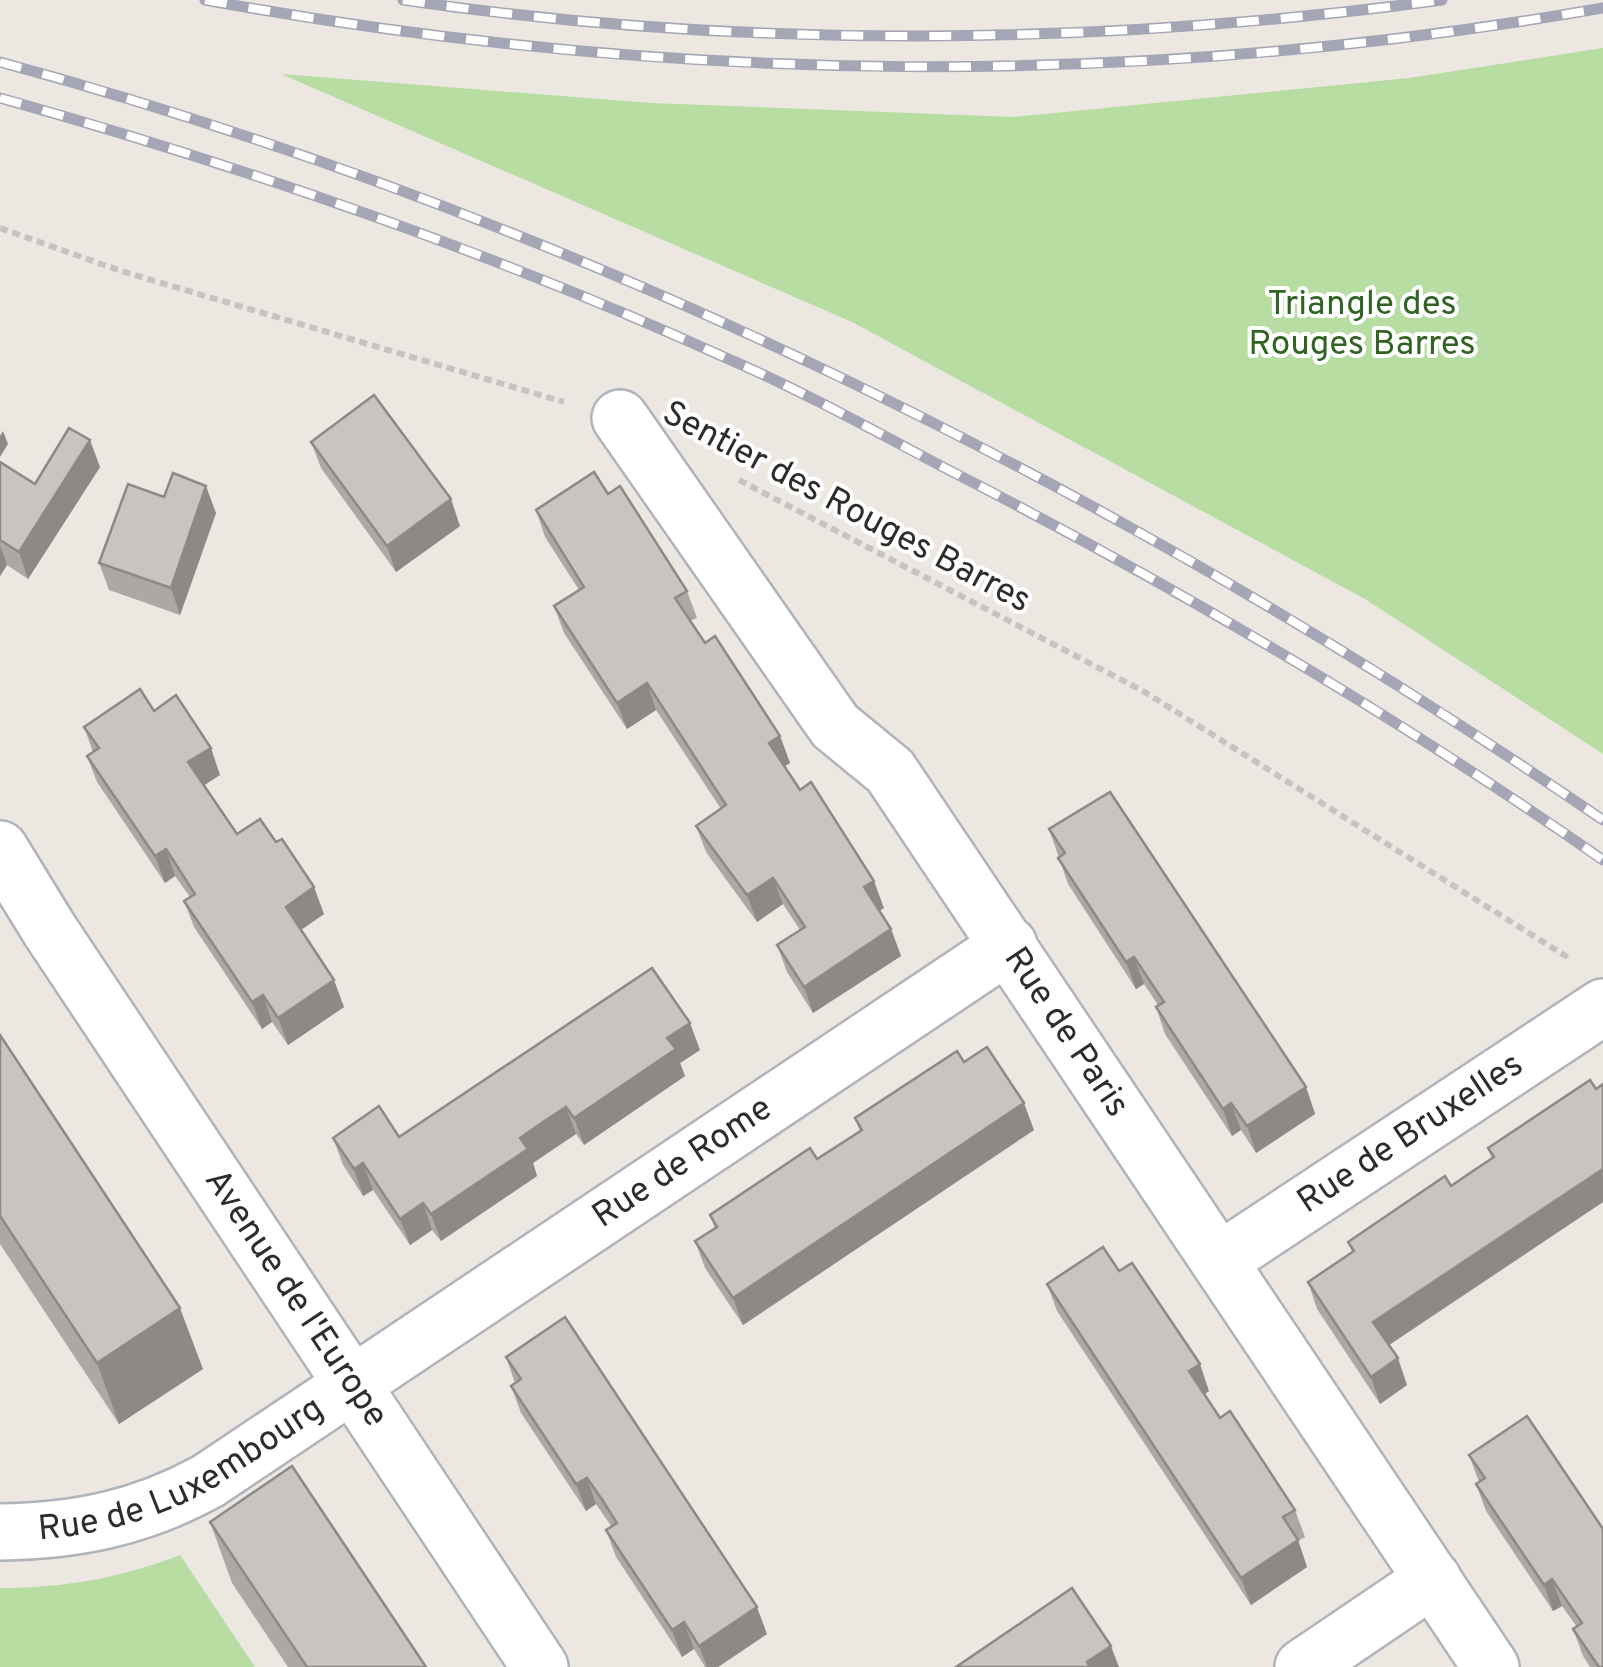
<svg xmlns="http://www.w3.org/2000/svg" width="1603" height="1667" font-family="Overpass,sans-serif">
	<rect width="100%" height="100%" fill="#ede7e1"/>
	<g fill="#b7dda3">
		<polygon points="1603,48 1603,754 1365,599 852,322 281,74 652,103 1014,117 1409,78"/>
		<path d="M 180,1555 L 255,1667 L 0,1667 L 0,1588 C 64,1588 121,1578 180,1555 Z"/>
	</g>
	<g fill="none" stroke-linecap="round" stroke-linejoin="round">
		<defs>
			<g id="street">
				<path id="s1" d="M 620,418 L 835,726 L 890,771 L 1491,1667"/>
				<path id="s2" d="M 1219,1261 L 1603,1007"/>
				<path id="s3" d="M 0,1532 C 76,1531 141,1518 208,1481 L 1009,945"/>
				<polyline points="1303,1667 1433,1579"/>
			</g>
			<g id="secondary">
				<path id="s4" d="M 0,849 L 49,929 L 540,1667"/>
			</g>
		</defs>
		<use href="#street" stroke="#b1b3bb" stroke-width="60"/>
		<use href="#secondary" stroke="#b1b3bb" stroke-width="60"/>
		<g stroke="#c4c4c4" stroke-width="6" stroke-dasharray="8 5" stroke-linecap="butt">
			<polyline points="0,228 121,271 564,402"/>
			<polyline points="739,480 1143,691 1572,960"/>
		</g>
		<use href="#street" stroke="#fff" stroke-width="55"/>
		<use href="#secondary" stroke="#fff" stroke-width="55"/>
		<defs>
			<g id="rail">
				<path d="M 205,0 C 675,85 1133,90 1603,8"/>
				<path d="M 403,0 C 746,50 1099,46 1442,0"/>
				<path d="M 0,62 C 575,218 1113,485 1603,820"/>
				<path d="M 0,98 C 250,168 497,254 733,361 C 804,392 873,430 941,466 C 1170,583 1392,713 1603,860"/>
			</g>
		</defs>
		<use href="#rail" stroke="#a4a6b5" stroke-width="11"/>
		<use href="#rail" stroke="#fff" stroke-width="8" stroke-dasharray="22" stroke-linecap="butt"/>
	</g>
	<g fill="#aca9a5">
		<polygon points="311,442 460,526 396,572 321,468"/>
		<polygon points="0,462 35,484 100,467 28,579 7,565 0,576"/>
		<polygon points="608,494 687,591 697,618 690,621 705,643 780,736 790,763 785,766 884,908 879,911 891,929 901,956 813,1013 787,972 777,945 800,930 783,904 757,922 706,852 696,826 721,809 656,710 627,729 564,633 554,606 579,590 545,537 536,510"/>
		<polygon points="164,497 216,513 180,615 109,590 99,563"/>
		<polygon points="154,711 220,775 204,785 237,834 324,914 301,930 344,1007 288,1045 272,1022 262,1029 194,927 184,901 190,897 175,876 165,883 97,782 87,756 93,752 84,727"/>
		<polygon points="1049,829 1306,1087 1315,1114 1256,1153 1241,1130 1232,1136 1165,1034 1156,1007 1158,1005 1144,984 1136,989 1068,884"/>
		<polygon points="0,1035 203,1369 119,1424 0,1244"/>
		<polygon points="700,1050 680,1063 685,1076 584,1145 576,1134 553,1149 533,1163 537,1176 441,1241 432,1230 410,1245 373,1190 363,1196 343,1165 333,1138 399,1137"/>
		<polygon points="964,1062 1034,1130 743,1325 705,1268 695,1241 715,1228 710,1215 817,1159 860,1132 855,1118"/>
		<polygon points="1603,1084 1603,1202 1389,1345 1407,1385 1380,1404 1317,1309 1308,1282 1352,1252 1348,1242 1451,1186 1492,1158 1488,1148"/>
		<polygon points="1119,1271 1209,1391 1205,1394 1220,1418 1295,1510 1305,1537 1298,1541 1307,1567 1251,1605 1057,1311 1047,1284"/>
		<polygon points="506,1357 767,1634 718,1667 705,1667 694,1649 682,1657 616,1557 606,1530 611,1526 596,1504 586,1511 521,1413 511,1386 515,1383"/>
		<polygon points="1527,1416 1603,1667 1590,1667 1583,1656 1573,1629 1577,1627 1562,1606 1553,1611 1486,1511 1476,1484 1479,1482 1469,1455"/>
		<polygon points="210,1522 426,1667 288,1667 232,1583"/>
	</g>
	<g fill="#8c8986">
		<polygon points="3,431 8,444 0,457 0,436"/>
		<polygon points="90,440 100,467 28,579 19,552"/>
		<polygon points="206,486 216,513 180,615 171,588"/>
		<polygon points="451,499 460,526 396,572 387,546"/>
		<polygon points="0,545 7,565 0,576"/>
		<polygon points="647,683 656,710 627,729 617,703"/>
		<polygon points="780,736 790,763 779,770 769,743"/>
		<polygon points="211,748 220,775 198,789 188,762"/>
		<polygon points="166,849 175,876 165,883 155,856"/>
		<polygon points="773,878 783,904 757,922 747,895"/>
		<polygon points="874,881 884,908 874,914 864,887"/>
		<polygon points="314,887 324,914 295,934 286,907"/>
		<polygon points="891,929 901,956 813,1013 804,987"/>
		<polygon points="1134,957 1144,984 1136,989 1126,962"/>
		<polygon points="334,980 344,1007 288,1045 278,1018"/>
		<polygon points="263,995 272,1022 262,1029 252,1002"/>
		<polygon points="690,1023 700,1050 680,1063 685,1076 584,1145 574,1118 667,1038"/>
		<polygon points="1306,1087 1315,1114 1256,1153 1247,1126"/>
		<polygon points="1024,1103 1034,1130 743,1325 733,1298"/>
		<polygon points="1231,1103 1241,1130 1232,1136 1223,1109"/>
		<polygon points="566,1107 576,1134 533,1163 537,1176 441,1241 431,1214 520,1138"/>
		<polygon points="363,1163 373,1190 363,1196 354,1169"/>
		<polygon points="1603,1169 1603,1202 1383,1349 1373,1322"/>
		<polygon points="423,1203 432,1230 410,1245 400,1219"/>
		<polygon points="180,1308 203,1369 119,1424 97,1363"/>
		<polygon points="1398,1358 1407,1385 1380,1404 1371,1377"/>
		<polygon points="1200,1364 1209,1391 1199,1398 1189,1371"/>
		<polygon points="587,1478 596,1504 586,1511 576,1484"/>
		<polygon points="1298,1540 1307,1567 1251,1605 1241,1578"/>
		<polygon points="1552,1579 1562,1606 1553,1611 1544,1585"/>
		<polygon points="757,1607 767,1634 718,1667 707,1667 699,1646"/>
		<polygon points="684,1622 694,1649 682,1657 672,1630"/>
		<polygon points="1111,1646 1119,1667 1089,1667 1087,1662"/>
	</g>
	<g fill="#c8c4c0" stroke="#8c8986" stroke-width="2.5">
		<polygon points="374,395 451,499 387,546 311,442"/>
		<polygon points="69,428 90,440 19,552 0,540 0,462 35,484"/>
		<polygon points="594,472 608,494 620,486 687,591 675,598 705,643 715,636 780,736 769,743 800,790 811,782 874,881 864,887 891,929 804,987 777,945 805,927 773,878 747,895 696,826 726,805 647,683 617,703 554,606 584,587 536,510"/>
		<polygon points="173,473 206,486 171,588 99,563 128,484 164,497"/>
		<polygon points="140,689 154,711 176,695 211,748 188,762 237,834 260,819 276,842 282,839 314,887 286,907 334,980 278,1018 263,995 252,1002 184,901 195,894 166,849 155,856 87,756 99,748 84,727"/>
		<polygon points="1110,792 1306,1087 1247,1126 1231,1103 1223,1109 1156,1007 1164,1002 1134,957 1126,962 1058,858 1065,853 1049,829"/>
		<polygon points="652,968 690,1023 667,1038 676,1049 574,1118 566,1107 543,1122 520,1138 528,1149 431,1214 423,1203 400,1219 363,1163 354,1169 333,1138 379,1106 399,1137"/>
		<polygon points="0,1035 180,1308 97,1363 0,1216"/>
		<polygon points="987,1047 1024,1103 733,1298 695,1241 717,1227 710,1215 810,1148 817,1159 862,1130 855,1118 957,1051 964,1062"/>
		<polygon points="1590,1080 1596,1089 1603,1084 1603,1169 1373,1322 1398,1358 1371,1377 1308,1282 1354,1251 1348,1242 1445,1176 1451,1186 1473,1171 1494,1157 1488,1148"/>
		<polygon points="1103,1247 1119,1271 1132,1263 1200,1364 1189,1371 1220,1418 1230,1411 1295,1510 1283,1517 1298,1540 1241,1578 1047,1284"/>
		<polygon points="565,1317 757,1607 699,1646 684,1622 672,1630 606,1530 617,1523 603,1501 587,1478 576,1484 511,1386 521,1379 506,1357"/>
		<polygon points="1527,1416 1603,1529 1603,1667 1599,1667 1573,1629 1582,1623 1552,1579 1544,1585 1476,1484 1485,1478 1469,1455"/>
		<polygon points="292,1466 426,1667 307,1667 210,1522"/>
		<polygon points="1072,1588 1111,1646 1087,1662 1090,1667 956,1667"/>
	</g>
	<g text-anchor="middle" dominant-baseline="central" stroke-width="8" stroke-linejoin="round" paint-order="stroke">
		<g font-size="35" fill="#316423" stroke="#fff">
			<text x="1362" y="305">Triangle des<tspan x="1362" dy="40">Rouges Barres</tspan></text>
		</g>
		<g font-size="35" fill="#2d2d2d" stroke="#fff">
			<text transform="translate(846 508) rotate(28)">Sentier des Rouges Barres</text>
			<text stroke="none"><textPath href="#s1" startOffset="762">Rue de Paris</textPath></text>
			<text stroke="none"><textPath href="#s2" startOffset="230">Rue de Bruxelles</textPath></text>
			<text stroke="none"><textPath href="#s3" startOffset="788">Rue de Rome</textPath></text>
			<text stroke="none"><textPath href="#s4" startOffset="538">Avenue de l'Europe</textPath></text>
			<text stroke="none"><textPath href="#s3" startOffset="195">Rue de Luxembourg</textPath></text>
		</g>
	</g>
</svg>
